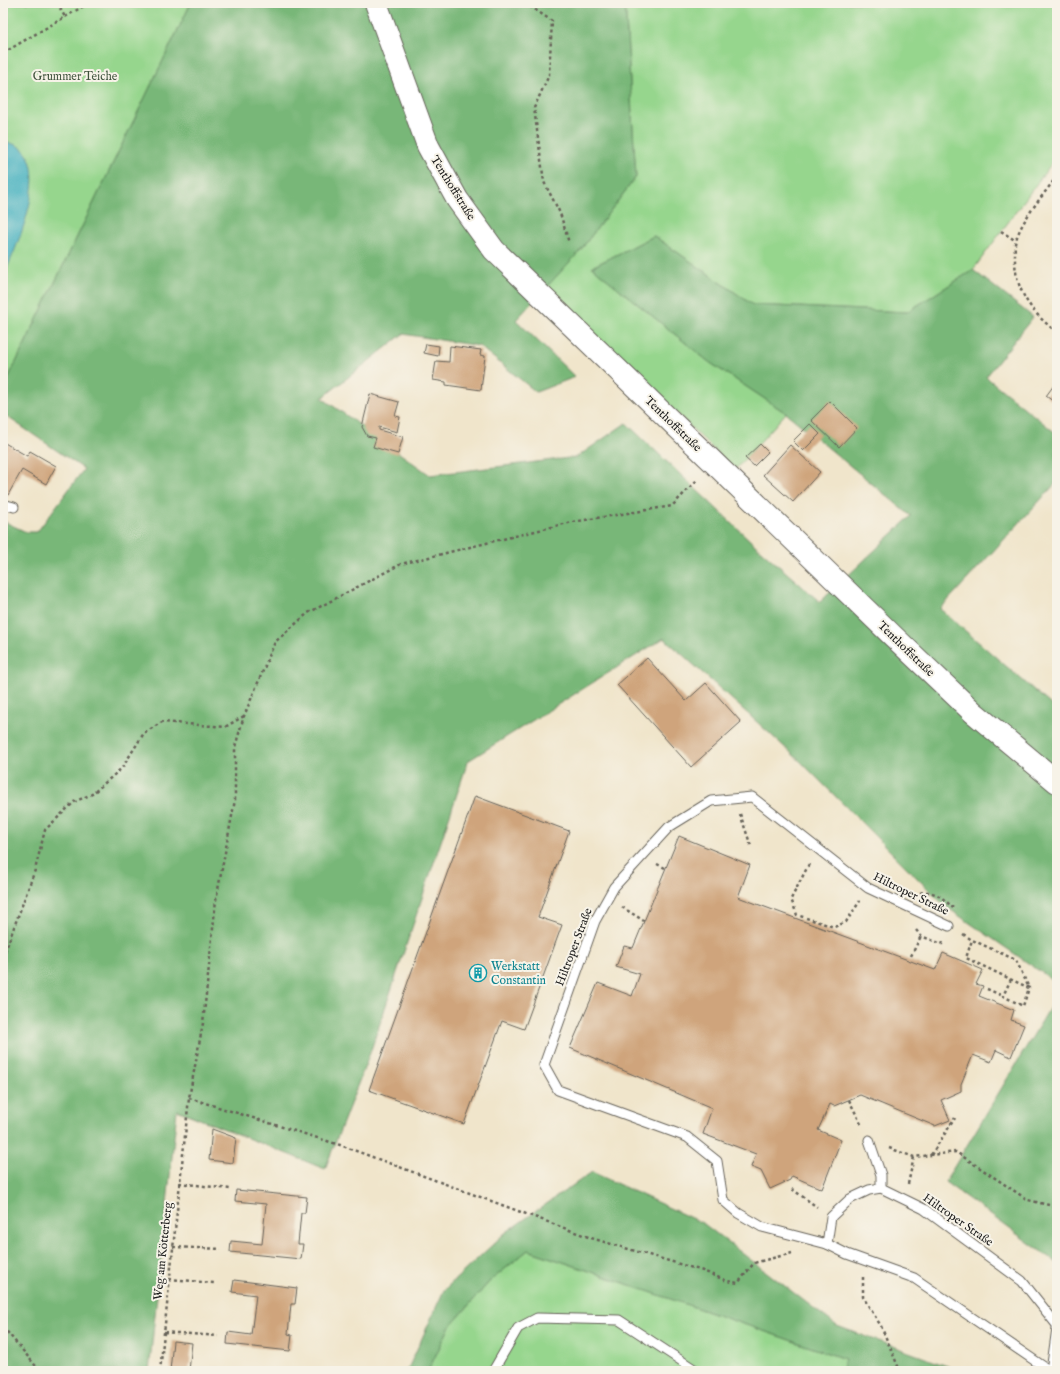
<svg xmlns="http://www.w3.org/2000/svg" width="1060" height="1374" font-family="'IM FELL English',serif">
	<rect width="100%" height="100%" fill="#f7f3e8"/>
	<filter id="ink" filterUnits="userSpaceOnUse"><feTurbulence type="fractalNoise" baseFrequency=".025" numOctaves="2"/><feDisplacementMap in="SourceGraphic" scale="8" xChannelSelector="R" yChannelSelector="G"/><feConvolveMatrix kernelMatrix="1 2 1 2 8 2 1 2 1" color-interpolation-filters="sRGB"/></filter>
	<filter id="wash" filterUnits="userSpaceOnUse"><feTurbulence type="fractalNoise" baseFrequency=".012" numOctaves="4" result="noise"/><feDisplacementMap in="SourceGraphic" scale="16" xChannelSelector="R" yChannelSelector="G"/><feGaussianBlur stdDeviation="0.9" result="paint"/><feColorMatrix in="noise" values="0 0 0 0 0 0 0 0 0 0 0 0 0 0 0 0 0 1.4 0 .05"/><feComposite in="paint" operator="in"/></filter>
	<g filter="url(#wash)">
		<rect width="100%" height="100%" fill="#f0e5cb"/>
		<g fill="#96d68d" stroke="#597954">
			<polygon points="3,3 191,3 3,389"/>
			<polygon points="625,3 1055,3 1057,11 1057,156 973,270 907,312 753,305 654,236 592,267 709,362 786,413 735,470 546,287 579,252 636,177"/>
			<polygon points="528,1250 845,1359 841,1371 428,1371 449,1328 489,1282"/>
		</g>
		<g fill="#78b778" stroke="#4a6a4a">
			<polygon points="191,3 625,3 636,177 579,252 516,320 575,377 536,392 479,346 403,334 322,398 430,475 577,457 626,423 755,545 820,602 911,516 786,413 709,362 592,267 654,236 753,305 907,312 973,270 1033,317 986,377 1057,434 1057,482 940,609 1057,710 1057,983 945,906 800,761 664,638 468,761 370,1053 325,1169 177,1110 149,1371 3,1371 3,521 26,532 37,532 84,469 3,414 3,389"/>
			<polygon points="1057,996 1057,1263 945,1182"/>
			<polygon points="592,1172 704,1224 837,1326 961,1371 841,1371 845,1359 528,1250 489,1282 449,1328 428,1371 407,1371 444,1290 505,1233"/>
		</g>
		<path fill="#44b1c0" stroke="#30666e" d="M 3,142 C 63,146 16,249 3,277 Z"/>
		<g id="blocks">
			<g fill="#cfa47b">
				<polygon points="426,344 439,346 438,356 424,353"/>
				<polygon points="450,346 481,350 480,355 485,356 481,390 446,385 446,382 433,380 436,361 449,362"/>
				<polygon points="1057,381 1057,404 1046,396"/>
				<polygon points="370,394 399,402 395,416 400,417 397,432 379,427 379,430 403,437 398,454 373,447 376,438 367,436 362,427"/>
				<polygon points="830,401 857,428 839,447 811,420"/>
				<polygon points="810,424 820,434 803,451 793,441"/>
				<polygon points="3,442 27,456 30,451 56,466 46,484 22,470 8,495 3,492"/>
				<polygon points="760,444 768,452 754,466 745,458"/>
				<polygon points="790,445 820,472 793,502 763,475"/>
				<polygon points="647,658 686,701 706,683 741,722 691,767 617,685"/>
				<polygon points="475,796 569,831 538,917 562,925 524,1029 502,1021 464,1124 369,1090"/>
				<polygon points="679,836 750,865 738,897 935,970 943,953 983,970 976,984 983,986 979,996 1014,1010 1011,1020 1024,1025 1011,1057 996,1050 991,1062 973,1055 961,1084 961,1091 941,1100 950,1120 935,1126 860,1095 834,1106 830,1104 818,1130 841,1140 822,1189 792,1176 790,1180 770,1189 761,1171 751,1167 756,1154 703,1134 712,1108 570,1048 598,983 632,996 640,974 616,967 624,946 633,948"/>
				<polygon points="212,1129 236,1138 233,1163 209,1160"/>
				<polygon points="236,1190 307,1197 305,1213 301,1213 298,1244 303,1244 301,1259 230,1252 231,1241 262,1244 266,1204 235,1201"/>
				<polygon points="234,1280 297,1288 295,1304 291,1304 288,1334 292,1335 290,1351 227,1344 228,1332 251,1335 256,1295 232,1292"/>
				<polygon points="173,1341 192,1343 189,1371 170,1371"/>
			</g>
		</g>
	</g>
	<g filter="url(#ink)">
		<use href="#blocks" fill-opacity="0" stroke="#666259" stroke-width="1"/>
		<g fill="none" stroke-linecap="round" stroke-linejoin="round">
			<defs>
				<g id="service">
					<polyline points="3,504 14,507"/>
					<polyline points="949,926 868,888 752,797 711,801 669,827 614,887 595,921 544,1065 558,1090 687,1137 717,1161 723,1200 738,1213 762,1227 827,1244 847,1254 914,1278 1050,1371"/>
					<polyline points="869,1140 881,1175 881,1188"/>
					<polyline points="827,1244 831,1217 850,1199 869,1190 881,1188 924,1209 1022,1281 1057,1325"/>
					<polyline points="493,1371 518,1328 537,1318 619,1320 697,1371"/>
					<polyline points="1051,1371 1057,1328"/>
				</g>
				<polyline id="tertiary" points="376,3 428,146 457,199 494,250 892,635 973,712 1057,782"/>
			</defs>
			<use href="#service" stroke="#666259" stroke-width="11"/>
			<use href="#tertiary" stroke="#666259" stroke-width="24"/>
			<g stroke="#666259" stroke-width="2.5" stroke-dasharray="3 3" stroke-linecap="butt">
				<polyline points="57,3 65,17"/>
				<polyline points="525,3 552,21 549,75 534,108 544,182 560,213 569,243"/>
				<polyline points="3,53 89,3"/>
				<path d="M 1057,176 C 1043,196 1023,217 1016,240 C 1014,245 1015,251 1015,255 C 1014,289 1030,312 1057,332"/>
				<polyline points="1001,231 1016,241"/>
				<polyline points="740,814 751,846"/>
				<polyline points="657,864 665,868"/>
				<polyline points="809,864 791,899 797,915 834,927 846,922 860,901"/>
				<path d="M 920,893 C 934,889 944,899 953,908"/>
				<polyline points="622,907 644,921"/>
				<polyline points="916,930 921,936 942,944 943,941"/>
				<polyline points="963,934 972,940"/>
				<polyline points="911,956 921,936"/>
				<polyline points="3,957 35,870 45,830 74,802 92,794 122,768 144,733 162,722 225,727 244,716"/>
				<polyline points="1011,979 1003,996 1023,1006 1029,988 966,958 972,940 1016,960 1029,988"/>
				<polyline points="987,989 1003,996"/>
				<polyline points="189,1098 340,1145 591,1238 703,1271 727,1281 738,1283 754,1263 792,1253"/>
				<polyline points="849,1100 862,1126"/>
				<polyline points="889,1148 914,1157 956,1152 1028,1200 1057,1207"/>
				<polyline points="931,1155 955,1118"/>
				<polyline points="179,1183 230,1189"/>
				<polyline points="908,1184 914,1157"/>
				<polyline points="792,1189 817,1207"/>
				<polyline points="173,1247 221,1249"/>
				<polyline points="863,1277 863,1297 881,1326 900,1371"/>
				<polyline points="169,1279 214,1283"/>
				<polyline points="3,1327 40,1371"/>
				<polyline points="164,1332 218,1336"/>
				<polyline points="160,1371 189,1098 203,1023 216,900 235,800 235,747 244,716 275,642 308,613 401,564 572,522 672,506 698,479"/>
			</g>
			<use href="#service" stroke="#fff" stroke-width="9"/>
			<use href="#tertiary" stroke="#fff" stroke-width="22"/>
		</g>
	</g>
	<defs>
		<symbol id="building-ring" viewBox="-11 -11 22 22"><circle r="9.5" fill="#f7f3e8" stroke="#0f9aa8" stroke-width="1.5"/><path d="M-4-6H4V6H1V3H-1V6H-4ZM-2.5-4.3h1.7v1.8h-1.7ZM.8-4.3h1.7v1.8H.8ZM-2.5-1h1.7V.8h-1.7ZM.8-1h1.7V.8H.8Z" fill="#0f9aa8"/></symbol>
	</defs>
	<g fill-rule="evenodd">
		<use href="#building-ring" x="468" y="963" width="20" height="20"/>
	</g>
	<g text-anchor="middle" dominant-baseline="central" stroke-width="4" stroke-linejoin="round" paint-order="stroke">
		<g font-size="12" fill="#41543e" stroke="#f7f3e8">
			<text x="75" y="76">Grummer Teiche</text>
		</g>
		<g font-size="12" fill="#1c1c1c" stroke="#f7f3e8">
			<text transform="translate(453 188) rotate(58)">Tenthoffstraße</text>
			<text transform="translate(673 424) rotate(44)">Tenthoffstraße</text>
			<text transform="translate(906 649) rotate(44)">Tenthoffstraße</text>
			<text transform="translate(911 894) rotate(26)">Hiltroper Straße</text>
			<text transform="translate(574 947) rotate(-69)">Hiltroper Straße</text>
			<text transform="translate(958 1220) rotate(35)">Hiltroper Straße</text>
			<text transform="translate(163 1251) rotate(-84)">Weg am Kötterberg</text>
		</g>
		<g font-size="12" fill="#0d838f" stroke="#f7f3e8" text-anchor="start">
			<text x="491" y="966">Werkstatt<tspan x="491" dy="14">Constantin</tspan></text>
		</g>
	</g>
	<rect width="1060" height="1374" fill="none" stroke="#f7f3e8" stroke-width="16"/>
</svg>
